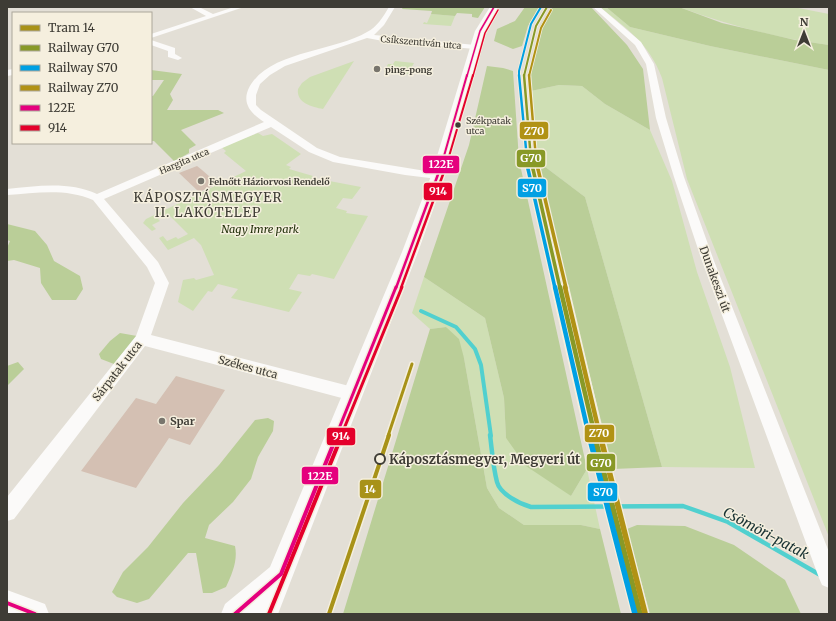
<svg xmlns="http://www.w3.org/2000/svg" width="836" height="621" font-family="Merriweather,serif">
	<rect width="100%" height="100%" fill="#e3dfd6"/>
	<g fill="#cfdfb4">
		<path d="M 600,7 L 606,7 L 630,27 L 710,46 L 829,70 L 829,537 L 687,179 L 662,78 C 649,43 628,30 600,7 Z"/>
		<path d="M 679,7 L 793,7 L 829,14 L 829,45 C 777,38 728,25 679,7 Z"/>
		<polygon points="431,14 455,16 451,26 423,24 424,22 427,23"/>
		<path d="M 354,61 L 323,109 C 312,107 296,103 298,89 L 302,83 L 310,77 Z"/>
		<polygon points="395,61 414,63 408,74 384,72 388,64 393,64"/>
		<polygon points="559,85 582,86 605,104 650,130 672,181 697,272 730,367 755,468 662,467 585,197 536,160 531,91"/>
		<polygon points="258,133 263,136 272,134 301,154 286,165 291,167 289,169 313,176 311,178 322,182 324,180 361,187 352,199 343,198 336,208 347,211 346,213 368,216 334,279 312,274 310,276 298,274 289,289 302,292 289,312 231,298 238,289 218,284 212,292 208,291 193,311 178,302 183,280 194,278 196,280 214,275 201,245 194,238 168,250 159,238 163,236 167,241 176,237 178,239 188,234 169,215 158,219 160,221 152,225 156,229 152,231 143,223 146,219 246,171 224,153 226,151 221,147"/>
		<polygon points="424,277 485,318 504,398 506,438 571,496 587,469 600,529 581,525 524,525 499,508 487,488 464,358 446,327 430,329 412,313"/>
	</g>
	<g fill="#bace98">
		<polygon points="403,7 485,7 478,18 472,17 472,14 457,13 455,16 431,14 432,11 402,9"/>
		<polygon points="525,7 539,7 528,26 522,46 513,49 494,41 497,29 515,21"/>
		<polygon points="551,7 591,7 627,45 643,69 650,130 605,104 582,86 559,85 531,91 529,73 540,26"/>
		<polygon points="606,7 679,7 722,23 795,40 829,45 829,70 710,46 630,27"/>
		<polygon points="487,66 503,68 513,71 519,160 587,469 571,496 526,466 506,438 504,398 485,318 424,277 469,145"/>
		<polygon points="151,70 182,74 170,94 173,100 167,110 218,110 224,113 181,130 196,145 189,149 189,153 182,157 185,159 176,163 154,141 151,141 151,96 153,96 164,80 151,80"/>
		<polygon points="536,160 585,197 662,467 613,469"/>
		<polygon points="7,224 35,231 47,245 54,261 80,276 83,289 76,300 52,300 41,283 40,268 14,260 7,261 7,248 10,241 7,240"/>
		<polygon points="446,327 459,339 464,358 487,488 499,508 524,525 581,525 600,529 621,614 343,614 430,329"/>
		<polygon points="120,333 137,336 114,364 101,359 99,354 110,341"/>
		<polygon points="18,362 24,369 7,386 7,366"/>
		<path d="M 268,418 L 274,421 L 273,431 L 258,457 L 251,479 L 233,502 L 209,525 L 205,538 L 235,546 C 238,561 232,574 226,587 L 212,593 L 203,593 L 196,553 L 188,553 L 149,599 L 137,603 L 117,597 L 112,592 L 123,572 L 148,547 L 183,503 L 219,465 L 255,420 Z"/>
		<polygon points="637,525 685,526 734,545 785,580 801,614 650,614 627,529"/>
	</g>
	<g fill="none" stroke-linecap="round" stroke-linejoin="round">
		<polyline stroke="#51d0cf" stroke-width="4" points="421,311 456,327 475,349 481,365 491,436"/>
		<path stroke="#51d0cf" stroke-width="4.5" d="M 490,435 C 492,450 493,467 497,482 C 500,494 520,504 531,507 L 683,506 L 728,522 L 829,580"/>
	</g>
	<g fill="#d4c0b3">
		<polygon points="197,166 202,170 218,184 199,192 179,173"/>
		<polygon points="176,376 225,390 190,445 169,438 136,488 81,471 136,398 156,404"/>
	</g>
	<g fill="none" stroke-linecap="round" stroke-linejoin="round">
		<g fill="#fbfaf9" fill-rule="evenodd">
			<polygon points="190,7 199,7 213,14 234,7 244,7 151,38 151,34 206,16"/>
			<path d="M 389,7 L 395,7 L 384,25 L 374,35 L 475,45 L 479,47 L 475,49 L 383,41 L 367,38 L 285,66 L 270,75 L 260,84 L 256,95 L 256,105 L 261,110 L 317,148 L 340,157 L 438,173 L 443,176 L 442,178 L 438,179 L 405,175 L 333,162 L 309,152 L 271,127 L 104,199 L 158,262 L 169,283 L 151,335 L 353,387 L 359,389 L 361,394 L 359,399 L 353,401 L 145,346 L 14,519 L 7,521 L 7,497 L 136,336 L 155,283 L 147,267 L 93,200 C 66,188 36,193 7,195 L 7,189 C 37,186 69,181 97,194 L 264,122 C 253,115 242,105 248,90 C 265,51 334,52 367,32 C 377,27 383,17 389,7 Z"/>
			<polygon points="593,7 600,7 641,42 654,64 666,118 684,177 714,261 829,552 829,588 822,585 819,578 702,261 674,177 656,118 646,64 635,45"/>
			<polygon points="151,40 175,48 175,54 182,58 178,60 168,57 168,51 151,45"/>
			<polygon points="13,69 13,75 7,76 7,70"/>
		</g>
		<g fill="#fbfaf9" fill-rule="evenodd">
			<polygon points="490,7 498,7 485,31 445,176 418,252 278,614 221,614 225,604 270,567 402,252 431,176 475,31"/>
			<polygon points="7,590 45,604 49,614 7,614"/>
		</g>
		<defs>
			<polyline id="bus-1-far4" points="467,76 480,31 494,7"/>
			<polyline id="bus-1-far3" points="440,170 467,75"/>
			<polyline id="bus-1-far2" points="396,288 440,169"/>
			<polyline id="bus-1-far1" points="336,436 396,287"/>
			<g id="bus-1">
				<polyline points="7,603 35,614"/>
				<polyline points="235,614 281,574 337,435"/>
			</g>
			<polyline id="bus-2-far4" points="473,76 485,33 498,10"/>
			<polyline id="bus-2-far3" points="445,170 473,75"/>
			<polyline id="bus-2-far2" points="401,288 445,169"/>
			<polyline id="bus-2-far1" points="341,436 402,287"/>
			<polyline id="bus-2" points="269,614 342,435"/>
		</defs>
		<use href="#bus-1-far4" stroke="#f5efde" stroke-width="3"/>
		<use href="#bus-1-far3" stroke="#f5efde" stroke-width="4"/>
		<use href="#bus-1-far2" stroke="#f5efde" stroke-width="5"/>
		<use href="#bus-1-far1" stroke="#f5efde" stroke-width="6"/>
		<use href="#bus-1" stroke="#f5efde" stroke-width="7"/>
		<use href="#bus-2-far4" stroke="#f5efde" stroke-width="3"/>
		<use href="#bus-2-far3" stroke="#f5efde" stroke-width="4"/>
		<use href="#bus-2-far2" stroke="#f5efde" stroke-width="5"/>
		<use href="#bus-2-far1" stroke="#f5efde" stroke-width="6"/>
		<use href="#bus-2" stroke="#f5efde" stroke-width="7"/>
		<use href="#bus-1-far4" stroke="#e5007d" stroke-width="1.5"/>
		<use href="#bus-1-far3" stroke="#e5007d" stroke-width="2"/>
		<use href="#bus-1-far2" stroke="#e5007d" stroke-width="2.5"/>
		<use href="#bus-1-far1" stroke="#e5007d" stroke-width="3"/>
		<use href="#bus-1" stroke="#e5007d" stroke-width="4"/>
		<use href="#bus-2-far4" stroke="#e4002b" stroke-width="1.5"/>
		<use href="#bus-2-far3" stroke="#e4002b" stroke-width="2"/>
		<use href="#bus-2-far2" stroke="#e4002b" stroke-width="2.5"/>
		<use href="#bus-2-far1" stroke="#e4002b" stroke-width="3"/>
		<use href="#bus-2" stroke="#e4002b" stroke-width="4"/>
		<defs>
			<polyline id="rail-1-far4" points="524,76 536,26 547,7"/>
			<polyline id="rail-1-far3" points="524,75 531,160 533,170"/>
			<polyline id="rail-1-far2" points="533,169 560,288"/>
			<polyline id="rail-1-far1" points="560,287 595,436"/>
			<polyline id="rail-1" points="594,435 640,614"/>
			<polyline id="rail-2-far4" points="519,76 519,71 531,24 541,7"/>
			<polyline id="rail-2-far3" points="519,75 528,170"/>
			<polyline id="rail-2-far2" points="528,169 555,288"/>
			<polyline id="rail-2-far1" points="555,287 589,436"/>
			<polyline id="rail-2" points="589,435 635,614"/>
			<polyline id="rail-3-far4" points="529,76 541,28 551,10"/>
			<polyline id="rail-3-far3" points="529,75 536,159 538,170"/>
			<polyline id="rail-3-far2" points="538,169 566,288"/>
			<polyline id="rail-3-far1" points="565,287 600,436"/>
			<polyline id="rail-3" points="600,435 645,613"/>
		</defs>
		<use href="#rail-1-far4" stroke="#f5efde" stroke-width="3.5"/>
		<use href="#rail-1-far3" stroke="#f5efde" stroke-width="4.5"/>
		<use href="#rail-1-far2" stroke="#f5efde" stroke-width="6"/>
		<use href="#rail-1-far1" stroke="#f5efde" stroke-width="8"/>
		<use href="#rail-1" stroke="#f5efde" stroke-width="8"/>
		<use href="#rail-2-far4" stroke="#f5efde" stroke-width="3.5"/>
		<use href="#rail-2-far3" stroke="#f5efde" stroke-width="4.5"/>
		<use href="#rail-2-far2" stroke="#f5efde" stroke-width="6"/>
		<use href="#rail-2-far1" stroke="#f5efde" stroke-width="8"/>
		<use href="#rail-2" stroke="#f5efde" stroke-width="8"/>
		<use href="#rail-3-far4" stroke="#f5efde" stroke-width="3.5"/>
		<use href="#rail-3-far3" stroke="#f5efde" stroke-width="4.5"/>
		<use href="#rail-3-far2" stroke="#f5efde" stroke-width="6"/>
		<use href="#rail-3-far1" stroke="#f5efde" stroke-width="8"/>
		<use href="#rail-3" stroke="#f5efde" stroke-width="8"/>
		<use href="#rail-1-far4" stroke="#889927" stroke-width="2"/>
		<use href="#rail-1-far3" stroke="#889927" stroke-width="2.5"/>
		<use href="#rail-1-far2" stroke="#889927" stroke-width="3.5"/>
		<use href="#rail-1-far1" stroke="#889927" stroke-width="4.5"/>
		<use href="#rail-1" stroke="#889927" stroke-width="5.5"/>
		<use href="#rail-2-far4" stroke="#00a0e3" stroke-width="2"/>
		<use href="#rail-2-far3" stroke="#00a0e3" stroke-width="2.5"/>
		<use href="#rail-2-far2" stroke="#00a0e3" stroke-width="3.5"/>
		<use href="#rail-2-far1" stroke="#00a0e3" stroke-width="4.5"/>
		<use href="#rail-2" stroke="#00a0e3" stroke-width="5.5"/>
		<use href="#rail-3-far4" stroke="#b19215" stroke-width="2"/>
		<use href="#rail-3-far3" stroke="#b19215" stroke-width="2.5"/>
		<use href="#rail-3-far2" stroke="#b19215" stroke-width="3.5"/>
		<use href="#rail-3-far1" stroke="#b19215" stroke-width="4.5"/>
		<use href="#rail-3" stroke="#b19215" stroke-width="5.5"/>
		<defs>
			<polyline id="tram-1-far1" points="388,436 412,364"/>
			<polyline id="tram-1" points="329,614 389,435"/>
		</defs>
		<use href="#tram-1-far1" stroke="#f5efde" stroke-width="6"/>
		<use href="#tram-1" stroke="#f5efde" stroke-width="7"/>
		<use href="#tram-1-far1" stroke="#a89218" stroke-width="3"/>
		<use href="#tram-1" stroke="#a89218" stroke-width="4"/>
	</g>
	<g fill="#78756d" stroke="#f5efde" stroke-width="1.5">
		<circle cx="377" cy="69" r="4"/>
		<circle cx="201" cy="181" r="4"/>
		<circle cx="162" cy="421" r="4"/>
	</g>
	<circle fill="#3e3c35" stroke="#f5efde" stroke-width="1.5" cx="458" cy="125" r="3.5"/>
	<circle fill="#f5efde" stroke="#3e3c35" stroke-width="2" cx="380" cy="459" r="5"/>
	<g text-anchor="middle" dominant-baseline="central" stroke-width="3" stroke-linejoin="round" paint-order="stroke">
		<g font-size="9" fill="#3e3c35" stroke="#f5efde">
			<text transform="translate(421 42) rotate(5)">Csíkszentiván utca</text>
			<text transform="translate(184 161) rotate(-23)">Hargita utca</text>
		</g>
		<g font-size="9" font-weight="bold" fill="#3e3c35" stroke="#f5efde" text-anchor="start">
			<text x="385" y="69">ping-pong</text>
			<text x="209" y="181">Felnőtt Háziorvosi Rendelő</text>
		</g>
		<g font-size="9" fill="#3e3c35" stroke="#f5efde" text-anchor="start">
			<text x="466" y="120">Székpatak<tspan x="466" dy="10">utca</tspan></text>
		</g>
		<g font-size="11" font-style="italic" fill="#202f09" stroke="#f5efde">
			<text x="260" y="229">Nagy Imre park</text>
		</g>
		<g font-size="11" fill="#3e3c35" stroke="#f5efde">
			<text transform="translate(715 279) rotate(70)">Dunakeszi út</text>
			<text transform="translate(248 367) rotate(15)">Székes utca</text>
			<text transform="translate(117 371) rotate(-52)">Sárpatak utca</text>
		</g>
		<g font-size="11" font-weight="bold" fill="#3e3c35" stroke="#f5efde" text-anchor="start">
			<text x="170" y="421">Spar</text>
		</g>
		<g font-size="13" letter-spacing="1" fill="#3e3c35" stroke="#f5efde">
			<text x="208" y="197">KÁPOSZTÁSMEGYER<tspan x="208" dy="15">II. LAKÓTELEP</tspan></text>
		</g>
		<g font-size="13" font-weight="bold" fill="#3e3c35" stroke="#f5efde" text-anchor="start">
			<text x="389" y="459">Káposztásmegyer, Megyeri út</text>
		</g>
		<g font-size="14" font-style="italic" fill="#1a3334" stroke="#f5efde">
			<text transform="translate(766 533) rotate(28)">Csömöri-patak</text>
		</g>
	</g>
	<g stroke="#f5efde" stroke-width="1.5">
		<rect x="519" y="121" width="30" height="19" rx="4" fill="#b19215"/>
		<rect x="516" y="149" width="30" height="19" rx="4" fill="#889927"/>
		<rect x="422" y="155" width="38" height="19" rx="4" fill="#e5007d"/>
		<rect x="517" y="178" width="30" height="20" rx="4" fill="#00a0e3"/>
		<rect x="423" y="182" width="30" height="19" rx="4" fill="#e4002b"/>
		<rect x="584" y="424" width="31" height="19" rx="4" fill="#b19215"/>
		<rect x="326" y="427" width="30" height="19" rx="4" fill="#e4002b"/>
		<rect x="586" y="453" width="30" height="19" rx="4" fill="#889927"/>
		<rect x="301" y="466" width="38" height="19" rx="4" fill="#e5007d"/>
		<rect x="359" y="479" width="23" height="20" rx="4" fill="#a89218"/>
		<rect x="587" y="482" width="31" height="20" rx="4" fill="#00a0e3"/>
	</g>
	<g font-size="11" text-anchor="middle" font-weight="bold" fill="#fff">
		<text x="534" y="135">Z70</text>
		<text x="531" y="162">G70</text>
		<text x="441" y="168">122E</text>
		<text x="532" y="192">S70</text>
		<text x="438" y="195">914</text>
		<text x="599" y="437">Z70</text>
		<text x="341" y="440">914</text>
		<text x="601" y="467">G70</text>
		<text x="320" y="480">122E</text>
		<text x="370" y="493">14</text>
		<text x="603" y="496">S70</text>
	</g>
	<rect width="836" height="621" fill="none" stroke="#3e3c35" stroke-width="16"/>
	<rect x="12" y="12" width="140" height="132" fill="#f5efde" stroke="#aca79a"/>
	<rect x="20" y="25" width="20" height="6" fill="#a89218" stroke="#aca79a"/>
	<text x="48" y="32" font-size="12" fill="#3e3c35">Tram 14</text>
	<rect x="20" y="45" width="20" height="6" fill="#889927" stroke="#aca79a"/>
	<text x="48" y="52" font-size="12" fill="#3e3c35">Railway G70</text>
	<rect x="20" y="65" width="20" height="6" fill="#00a0e3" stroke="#aca79a"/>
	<text x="48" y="72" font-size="12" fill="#3e3c35">Railway S70</text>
	<rect x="20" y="85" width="20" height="6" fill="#b19215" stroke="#aca79a"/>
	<text x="48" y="92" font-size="12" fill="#3e3c35">Railway Z70</text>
	<rect x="20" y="105" width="20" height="6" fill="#e5007d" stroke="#aca79a"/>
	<text x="48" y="112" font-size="12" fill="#3e3c35">122E</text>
	<rect x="20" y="125" width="20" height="6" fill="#e4002b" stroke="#aca79a"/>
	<text x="48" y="132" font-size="12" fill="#3e3c35">914</text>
	<g transform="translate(804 32)" stroke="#f5efde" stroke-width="3" paint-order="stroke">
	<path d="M0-3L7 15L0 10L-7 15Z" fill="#3e3c35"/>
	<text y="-6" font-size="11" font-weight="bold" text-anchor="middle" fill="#3e3c35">N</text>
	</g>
</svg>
